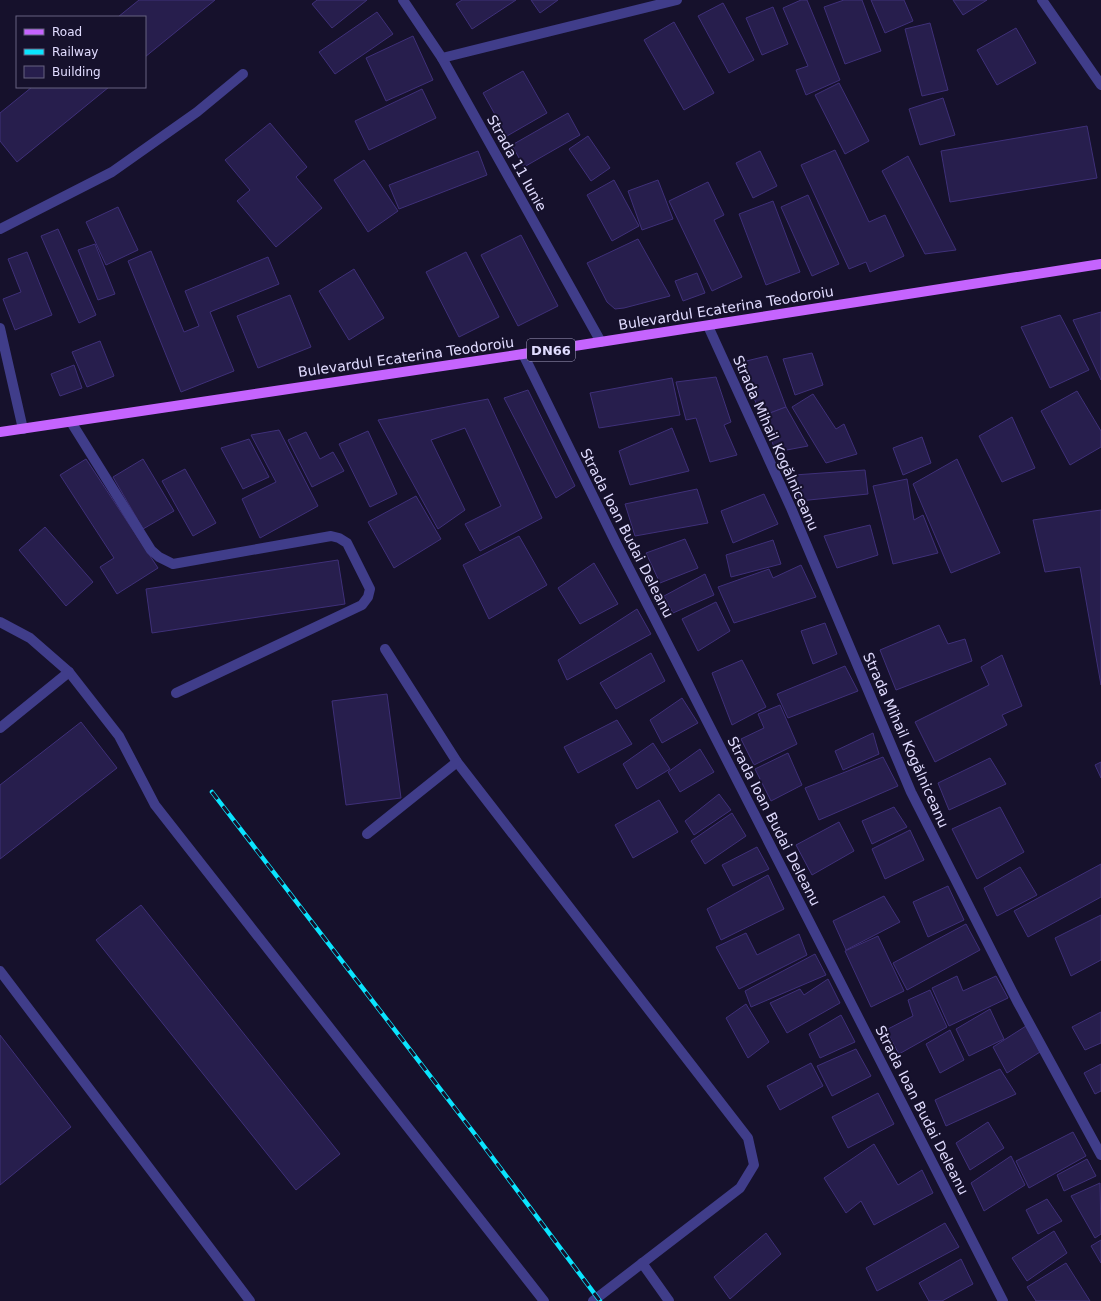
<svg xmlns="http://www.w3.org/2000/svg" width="1101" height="1301" font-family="'DejaVu Sans',sans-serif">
	<rect width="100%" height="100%" fill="#16112c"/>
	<g fill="#271e4d" stroke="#3f3079">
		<polygon points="139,0 215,0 145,57 145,17 118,17"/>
		<polygon points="317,0 367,0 332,28 312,4"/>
		<polygon points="462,0 516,0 472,29 456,4"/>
		<polygon points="531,0 558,0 540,13"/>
		<polygon points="801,0 807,0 840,80 806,95 796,70 808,66 783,8"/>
		<polygon points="844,0 862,0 881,51 845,64 824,7"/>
		<polygon points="871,0 904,0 913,21 885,33"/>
		<polygon points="953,0 987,0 963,15"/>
		<polygon points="723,3 754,60 729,73 698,16"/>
		<polygon points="773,7 788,44 762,55 746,18"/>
		<polygon points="377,12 393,34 335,74 319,52"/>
		<polygon points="674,22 714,93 684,110 644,40"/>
		<polygon points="930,23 948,90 922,96 905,29"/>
		<polygon points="1016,28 1036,63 997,85 977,50"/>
		<polygon points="413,36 433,80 386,101 366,58"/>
		<polygon points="523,71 547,113 507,136 483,93"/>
		<polygon points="839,83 869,141 845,154 815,95"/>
		<polygon points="32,87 109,87 17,162 0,141 0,113"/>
		<polygon points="422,89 436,118 369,150 355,121"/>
		<polygon points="943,98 955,135 920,145 909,109"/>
		<polygon points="568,113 580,135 524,167 512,145"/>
		<polygon points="270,123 307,167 296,177 322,208 276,247 237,201 250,190 225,160"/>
		<polygon points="1087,126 1097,178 950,202 941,151"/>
		<polygon points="588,136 610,168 591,181 569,149"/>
		<polygon points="835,150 869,222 885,215 904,256 870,272 866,262 849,269 801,165"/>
		<polygon points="478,151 487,175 399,209 389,185"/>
		<polygon points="760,151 777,186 753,198 736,163"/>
		<polygon points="908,156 956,250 925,254 882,171"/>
		<polygon points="364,160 398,211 368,232 334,180"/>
		<polygon points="614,180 639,226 612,241 587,195"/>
		<polygon points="658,180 673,219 642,230 628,191"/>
		<polygon points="708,182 724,215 714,220 742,277 712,291 669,201"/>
		<polygon points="808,195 839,264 812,276 781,207"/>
		<polygon points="773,201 800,272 766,285 739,214"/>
		<polygon points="118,207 138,250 106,265 86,222"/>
		<polygon points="58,229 96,315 79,323 41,236"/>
		<polygon points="521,235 558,306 518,326 481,255"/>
		<polygon points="638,239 670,296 624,308 615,309 607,302 587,263"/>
		<polygon points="95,244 115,294 98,300 78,250"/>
		<polygon points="151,251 184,332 199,326 185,291 268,257 279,284 210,312 234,371 181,392 128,261"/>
		<polygon points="27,252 52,315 15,330 3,299 21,292 8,259"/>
		<polygon points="466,252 499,317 459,337 426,272"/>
		<polygon points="354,269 384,318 349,340 319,291"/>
		<polygon points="697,273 705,293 683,301 675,281"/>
		<polygon points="290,295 311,347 258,368 237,316"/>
		<polygon points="1101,312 1101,380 1073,320"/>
		<polygon points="1060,315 1089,370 1050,388 1021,327"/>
		<polygon points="100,341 114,376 87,387 72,352"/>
		<polygon points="812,353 823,385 795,395 783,359"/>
		<polygon points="767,356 786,407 762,416 738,363"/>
		<polygon points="74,365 82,388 60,396 51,374"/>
		<polygon points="716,377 731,422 724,425 737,455 710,462 696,418 686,420 676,382"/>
		<polygon points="672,378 680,415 599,428 590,393"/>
		<polygon points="528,390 575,486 556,498 504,398"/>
		<polygon points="1077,391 1101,431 1101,447 1070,465 1041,411"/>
		<polygon points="813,394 836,429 844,424 857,454 826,463 792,407"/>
		<polygon points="488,399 542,518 480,551 465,524 501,506 465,428 431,440 465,510 438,529 378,420"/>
		<polygon points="786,407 808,446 776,452 762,416"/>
		<polygon points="1012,417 1035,468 1002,482 979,436"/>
		<polygon points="672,428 689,471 630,485 619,451"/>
		<polygon points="279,430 318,506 260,538 242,499 276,482 251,435"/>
		<polygon points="368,431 397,494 370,507 339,444"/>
		<polygon points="306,432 320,459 333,452 344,471 312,487 288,440"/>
		<polygon points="922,437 931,463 903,475 893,448"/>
		<polygon points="249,439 269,477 243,489 221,448"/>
		<polygon points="86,459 158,568 117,594 100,567 114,558 60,475"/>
		<polygon points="143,459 174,511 143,529 113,477"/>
		<polygon points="957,459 1000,553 951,573 913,484"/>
		<polygon points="185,469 216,523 193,536 162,481"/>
		<polygon points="865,470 868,494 799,501 794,475"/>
		<polygon points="907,479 914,520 923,515 938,553 893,564 873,486"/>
		<polygon points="697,489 708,523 635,536 625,504"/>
		<polygon points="764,494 778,524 733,543 721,511"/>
		<polygon points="416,496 441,539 394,568 368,522"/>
		<polygon points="1101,510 1101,685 1080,567 1045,572 1033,520"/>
		<polygon points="870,525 878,555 837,568 824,536"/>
		<polygon points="45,527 93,582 66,606 19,550"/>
		<polygon points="519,536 547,585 489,619 463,565"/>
		<polygon points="685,539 698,568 660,583 646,553"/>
		<polygon points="773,540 781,564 731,577 726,555"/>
		<polygon points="338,560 345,604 152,633 146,589"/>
		<polygon points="594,563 618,604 580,624 558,588"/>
		<polygon points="801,565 816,597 734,623 718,587 769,569 773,578"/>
		<polygon points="705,574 714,595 673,613 664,596"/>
		<polygon points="716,602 730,631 698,651 682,619"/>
		<polygon points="637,609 651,634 567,680 558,660"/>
		<polygon points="825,623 837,654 813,664 801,631"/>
		<polygon points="939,625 948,644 965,639 972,661 896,690 880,650"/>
		<polygon points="651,653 665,681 616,709 600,683"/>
		<polygon points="1002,655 1022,706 1002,715 1007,725 935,762 915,722 989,685 981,667"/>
		<polygon points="742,660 766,707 732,725 712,673"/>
		<polygon points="845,666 858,691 788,718 777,694"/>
		<polygon points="387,694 401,798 346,805 332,701"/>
		<polygon points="682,698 698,723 662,743 650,720"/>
		<polygon points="780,705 797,744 754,765 741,739 764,728 758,714"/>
		<polygon points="617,720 632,744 578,773 564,747"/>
		<polygon points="81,722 117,768 0,859 0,785"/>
		<polygon points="873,733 879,754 843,770 835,751"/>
		<polygon points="653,743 670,769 637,789 623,764"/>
		<polygon points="700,749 714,772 680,792 668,772"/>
		<polygon points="788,753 802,785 771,801 755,769"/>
		<polygon points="883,757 898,786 819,820 805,788"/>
		<polygon points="990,758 1006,784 949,810 938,783"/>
		<polygon points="1101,762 1101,778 1095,765"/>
		<polygon points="719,794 731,810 694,835 685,821"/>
		<polygon points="659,800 678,832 633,858 615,825"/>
		<polygon points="894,807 907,827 872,844 862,821"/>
		<polygon points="1000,807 1024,852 977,879 952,829"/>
		<polygon points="732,813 746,836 705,864 691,841"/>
		<polygon points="839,822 854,851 812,875 796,845"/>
		<polygon points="910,830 924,860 885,879 872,849"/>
		<polygon points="757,847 769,869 733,886 722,865"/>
		<polygon points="1101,864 1101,897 1028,937 1014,911"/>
		<polygon points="1020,867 1037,895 997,916 984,888"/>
		<polygon points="768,875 784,909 721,940 707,909"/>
		<polygon points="948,886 964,920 928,937 913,902"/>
		<polygon points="884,896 900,922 846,950 833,921"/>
		<polygon points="141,905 340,1154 296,1190 96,940"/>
		<polygon points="1101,915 1101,960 1071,976 1055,938"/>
		<polygon points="966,924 980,950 907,990 893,963"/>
		<polygon points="746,933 757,955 799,934 807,955 739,989 716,947"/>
		<polygon points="878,936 904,991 871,1007 845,951"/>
		<polygon points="815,954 826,975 751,1007 745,991"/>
		<polygon points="957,976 963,991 996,976 1008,998 949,1026 932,988"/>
		<polygon points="828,979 840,1003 787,1033 770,1003 800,989 804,995"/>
		<polygon points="930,990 947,1027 899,1054 886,1030 913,1016 908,1000"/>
		<polygon points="746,1004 769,1042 748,1058 726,1018"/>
		<polygon points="990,1009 1004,1039 969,1056 956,1029"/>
		<polygon points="1101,1012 1101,1043 1085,1050 1072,1027"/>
		<polygon points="841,1015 855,1042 820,1058 809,1034"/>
		<polygon points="1026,1026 1040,1052 1007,1073 993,1047"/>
		<polygon points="950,1030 964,1060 940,1073 926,1044"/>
		<polygon points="0,1035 71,1127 0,1185"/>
		<polygon points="856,1049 871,1076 832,1096 817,1066"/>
		<polygon points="811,1063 823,1086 780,1110 767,1086"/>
		<polygon points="1101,1064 1101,1091 1095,1094 1084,1073"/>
		<polygon points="1000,1069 1016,1094 946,1126 935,1100"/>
		<polygon points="878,1093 894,1124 848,1148 832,1117"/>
		<polygon points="988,1122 1004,1148 970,1170 956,1143"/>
		<polygon points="1073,1132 1086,1156 1029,1188 1016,1161"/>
		<polygon points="874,1144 898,1185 922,1170 933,1193 874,1225 861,1201 846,1213 824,1178"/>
		<polygon points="1011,1156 1025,1185 984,1211 971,1183"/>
		<polygon points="1087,1159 1096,1176 1064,1191 1057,1175"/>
		<polygon points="1100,1183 1101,1234 1095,1238 1071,1196"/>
		<polygon points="1047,1199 1062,1221 1038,1234 1026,1210"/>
		<polygon points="945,1223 959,1247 877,1291 866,1268"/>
		<polygon points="1054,1231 1067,1253 1027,1281 1012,1258"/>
		<polygon points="766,1233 781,1254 730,1299 714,1277"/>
		<polygon points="1101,1240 1101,1263 1091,1246"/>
		<polygon points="961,1259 973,1284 942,1301 929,1301 919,1283"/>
		<polygon points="1066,1263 1090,1301 1036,1301 1027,1287"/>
	</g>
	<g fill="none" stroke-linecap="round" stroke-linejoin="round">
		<g stroke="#403d8a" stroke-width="10">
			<polyline points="0,229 112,172 197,112 243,74"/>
			<polyline points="71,422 151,550 159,557 173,564 331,536 339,538 347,543 370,589 368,597 362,605 176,693"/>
			<polyline points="0,622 30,638 69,672 119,736 155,805 544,1301"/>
			<polyline points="385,649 457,762 748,1138 754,1165 740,1188 593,1301"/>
			<polyline points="0,728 69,672"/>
			<polyline points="367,834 457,762"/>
			<polyline points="0,971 250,1301"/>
			<polyline points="642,1263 669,1301"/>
		</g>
		<g stroke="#403d8a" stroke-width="10">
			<polyline points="403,0 442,58 601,342"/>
			<polyline points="1042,0 1101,85"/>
			<polyline points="442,58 677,0"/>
			<polyline points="708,326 791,508 911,792 1017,1001 1101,1155"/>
			<polyline points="0,328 23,429"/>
			<polyline points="523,354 615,541 1003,1301"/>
		</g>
		<polyline stroke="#c564fe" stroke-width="10" points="0,432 523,354 1101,264"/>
		<defs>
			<polyline id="rail" points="212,792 474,1133 600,1301"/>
		</defs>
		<use href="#rail" stroke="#0ae4fe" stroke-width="4.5"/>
		<use href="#rail" stroke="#16112c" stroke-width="3" stroke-dasharray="9" stroke-linecap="butt"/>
	</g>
	<g text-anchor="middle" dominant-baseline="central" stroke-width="4" stroke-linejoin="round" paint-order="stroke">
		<rect fill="#16112c" stroke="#a49fc0" stroke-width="1" x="527" y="339" width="48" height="22" rx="3"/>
		<g font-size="13" font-weight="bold" fill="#e1dcff">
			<text x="551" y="350">DN66</text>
		</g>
		<g font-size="14" fill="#e1dcff" stroke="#16112c">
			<text transform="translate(517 163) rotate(61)">Strada 11 Iunie</text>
			<text transform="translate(726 308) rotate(-9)">Bulevardul Ecaterina Teodoroiu</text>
			<text transform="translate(406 357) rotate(-8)">Bulevardul Ecaterina Teodoroiu</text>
			<text transform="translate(776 443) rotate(66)">Strada Mihail Kogălniceanu</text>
			<text transform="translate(627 533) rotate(63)">Strada Ioan Budai Deleanu</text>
			<text transform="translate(906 740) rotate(66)">Strada Mihail Kogălniceanu</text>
			<text transform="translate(774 821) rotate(63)">Strada Ioan Budai Deleanu</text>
			<text transform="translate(922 1110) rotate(63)">Strada Ioan Budai Deleanu</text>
		</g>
	</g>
	<rect x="16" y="16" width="130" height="72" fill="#16112c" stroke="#676280"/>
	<rect x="24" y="29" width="20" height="6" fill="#c564fe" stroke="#676280"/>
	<text x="52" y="36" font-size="12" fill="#e1dcff">Road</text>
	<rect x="24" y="49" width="20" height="6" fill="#0ae4fe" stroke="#676280"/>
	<text x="52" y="56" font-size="12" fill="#e1dcff">Railway</text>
	<rect x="24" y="66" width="20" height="12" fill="#271e4d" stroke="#676280"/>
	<text x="52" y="76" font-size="12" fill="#e1dcff">Building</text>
</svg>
